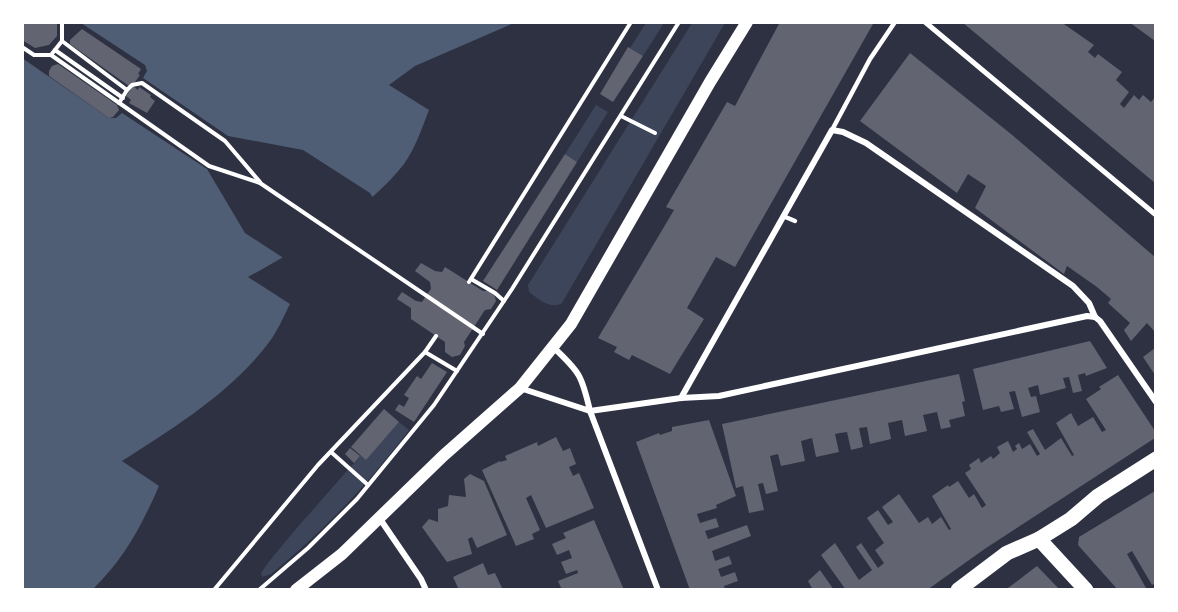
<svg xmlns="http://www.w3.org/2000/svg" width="1178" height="612" font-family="'DejaVu Sans',sans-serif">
	<rect width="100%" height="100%" fill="#2d3142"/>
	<g fill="#3c4559">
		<polygon points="646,23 664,23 643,56 630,48"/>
		<path d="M 692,23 L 725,23 L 562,303 C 551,310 538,299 529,292 L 528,285 Z"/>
		<polygon points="596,105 608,112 577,162 565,154"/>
		<path d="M 399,422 L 409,430 C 367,485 325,530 271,574 L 262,577 L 261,573 C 273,555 288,539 302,522 C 322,500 341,477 361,455 L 366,459 Z"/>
	</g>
	<path fill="#4f5d75" d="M 22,23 L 514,23 L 415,66 L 389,85 L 429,110 C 422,128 415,149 404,164 C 367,212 300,248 248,277 L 290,304 C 284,316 278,330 270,341 C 232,392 175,427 122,461 L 159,486 C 142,525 124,559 93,589 L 23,589 Z"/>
	<polygon fill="#2d3142" points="23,23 81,23 145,65 147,71 143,78 228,136 303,150 370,193 374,200 285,259 245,233 207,169 122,113 116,118 109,118 22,58"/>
	<g fill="#626471">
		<polygon points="22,22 57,22 57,36 49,45 35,48 22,40"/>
		<polygon points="780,22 873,24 735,267 716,257 687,308 704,319 670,374 632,355 629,360 614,352 617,347 598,338 674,210 666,207 727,102 735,106"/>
		<polygon points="962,22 1061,22 1094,45 1088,52 1095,58 1098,54 1122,72 1116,80 1129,92 1120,104 1124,108 1134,95 1139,100 1143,95 1151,102 1155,97 1155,183"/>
		<polygon points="1129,22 1155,22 1155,41"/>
		<polygon points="82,29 141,69 138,74 140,75 133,85 131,83 129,86 70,44 70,40"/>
		<polygon points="628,47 643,56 613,102 600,94"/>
		<polygon points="910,53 1011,134 1155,257 1155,332 1147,323 1131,341 1124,330 1130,323 1108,303 1111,299 1097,287 1067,266 1064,274 975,208 986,186 968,174 957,193 860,121"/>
		<polygon points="58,64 117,105 119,110 113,117 109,118 49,76 49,71 52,66"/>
		<polygon points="133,86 138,90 139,87 151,95 150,97 155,101 147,113 129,103 131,100 126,96"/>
		<polygon points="565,154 577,162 497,290 483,281"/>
		<polygon points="421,263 435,271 442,272 445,267 483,291 488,291 494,294 496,301 491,309 485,310 464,342 465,346 460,355 452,357 445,352 445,342 411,319 411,308 397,299 402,292 416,301 422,302 427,294 431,289 430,282 415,271"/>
		<polygon points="1090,341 1107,368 1086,376 1085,373 1078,375 1082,391 1073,393 1069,377 1063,378 1066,388 1040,395 1038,385 1028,388 1031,397 1036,396 1040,412 1022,417 1015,391 1009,392 1014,409 1001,412 999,406 983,410 973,369"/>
		<polygon points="1155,348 1155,375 1143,357"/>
		<polygon points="432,363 447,372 414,422 395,410 399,404 404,407 409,398 404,395 417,376 421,379"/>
		<polygon points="959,374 965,401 962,402 965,416 949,420 951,427 941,429 937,412 923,415 927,431 905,436 902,420 888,423 891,439 870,444 867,427 859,428 863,447 851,450 847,432 840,433 835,434 839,452 816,457 812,438 801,441 805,461 781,466 778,454 770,456 778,491 766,494 763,483 758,484 764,510 749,513 743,486 736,488 722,424"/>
		<polygon points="1118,375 1155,431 1155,438 986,548 927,590 846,590 821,555 835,543 859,580 872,570 856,547 861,543 878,568 884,563 875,550 884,543 867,518 878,510 888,525 893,522 882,507 899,494 919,523 928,517 932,524 941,517 949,530 951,529 932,496 948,485 949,487 958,481 969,498 974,494 982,508 986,505 965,473 971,469 969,465 979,458 981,463 991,456 993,459 1000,453 997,447 1008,441 1013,452 1017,449 1015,446 1019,443 1022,449 1030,444 1037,456 1040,454 1027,432 1033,429 1045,450 1061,438 1072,456 1074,455 1056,423 1071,413 1078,426 1093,417 1102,432 1106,430 1086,399 1101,389 1099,387"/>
		<polygon points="384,409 399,422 366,460 351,447"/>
		<polygon points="709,420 736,496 716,505 717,508 697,514 700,523 716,518 719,527 705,531 708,539 747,525 751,536 712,551 715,561 729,556 732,564 718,569 721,577 735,572 738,581 724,586 725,590 690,590 636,442 659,433 660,435 672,431 672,427"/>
		<polygon points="556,437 563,451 570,448 576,464 569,467 573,476 579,473 594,508 546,528 531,495 526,498 540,530 532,534 534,539 516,546 482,470 500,461 500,462 507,460 505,456 537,442 538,446"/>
		<polygon points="350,448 360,456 354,463 345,454"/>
		<polygon points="470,474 484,481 507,535 477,548 472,537 468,539 472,554 447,562 422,527 429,519 438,522 438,509 448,506 449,495 466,497 464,479"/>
		<polygon points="1155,491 1155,583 1152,585 1132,551 1127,554 1146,588 1118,590 1078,545 1079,537"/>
		<polygon points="594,520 624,590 570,590 569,588 562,590 558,581 578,573 577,570 566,574 561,562 572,558 569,550 557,555 552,544 566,538 563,533"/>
		<polygon points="483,563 488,575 495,573 502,588 498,590 459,590 453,577"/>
		<polygon points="1037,566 1060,590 1005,590 1012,585"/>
		<polygon points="820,570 834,590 813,590 808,581"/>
	</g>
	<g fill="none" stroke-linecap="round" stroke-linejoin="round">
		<g stroke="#fff" stroke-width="4">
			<polyline points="62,41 127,90 132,85 142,83 225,141 260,182"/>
			<polyline points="22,47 34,55 51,55 209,166 260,183 483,334"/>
			<polyline points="55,50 123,98"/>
			<polyline points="51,55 62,41 62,22"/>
			<polyline points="119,103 127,90"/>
			<polyline points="621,116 655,133"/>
			<polyline points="471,279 495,293 504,301"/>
			<polyline points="469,282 631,22"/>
			<polyline points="425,352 457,371"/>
			<polyline points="331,452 368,485"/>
			<polyline points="214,590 318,465 425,352 436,336"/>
			<polyline points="259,590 308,548 357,499 434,405 512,289 679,22"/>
		</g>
		<g stroke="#fff" stroke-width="4.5">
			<polyline points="832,130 870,59 895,22"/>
			<polyline points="783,216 795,221"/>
		</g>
		<polyline stroke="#fff" stroke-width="5" points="925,22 1156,215"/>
		<g stroke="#fff" stroke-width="6">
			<path d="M 520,388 L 590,411 C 582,376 580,372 553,347"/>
			<polyline points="681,398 832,130 843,132 866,143 1073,286 1089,303 1095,317 1100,321 1156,402"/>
			<polyline points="380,519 421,579 426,590"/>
			<polyline points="658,590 590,411 681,398 719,396 1087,316 1095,317"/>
		</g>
		<polyline stroke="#fff" stroke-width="12" points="296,590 342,554 443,456 520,388 571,324 710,82 747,22"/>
		<g stroke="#fff" stroke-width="15">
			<polyline points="1039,539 1086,590"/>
			<polyline points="958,590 1007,553 1039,539 1071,519 1098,496 1156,459"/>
		</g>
	</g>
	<rect width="1178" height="612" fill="none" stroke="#ffffff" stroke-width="48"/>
</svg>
